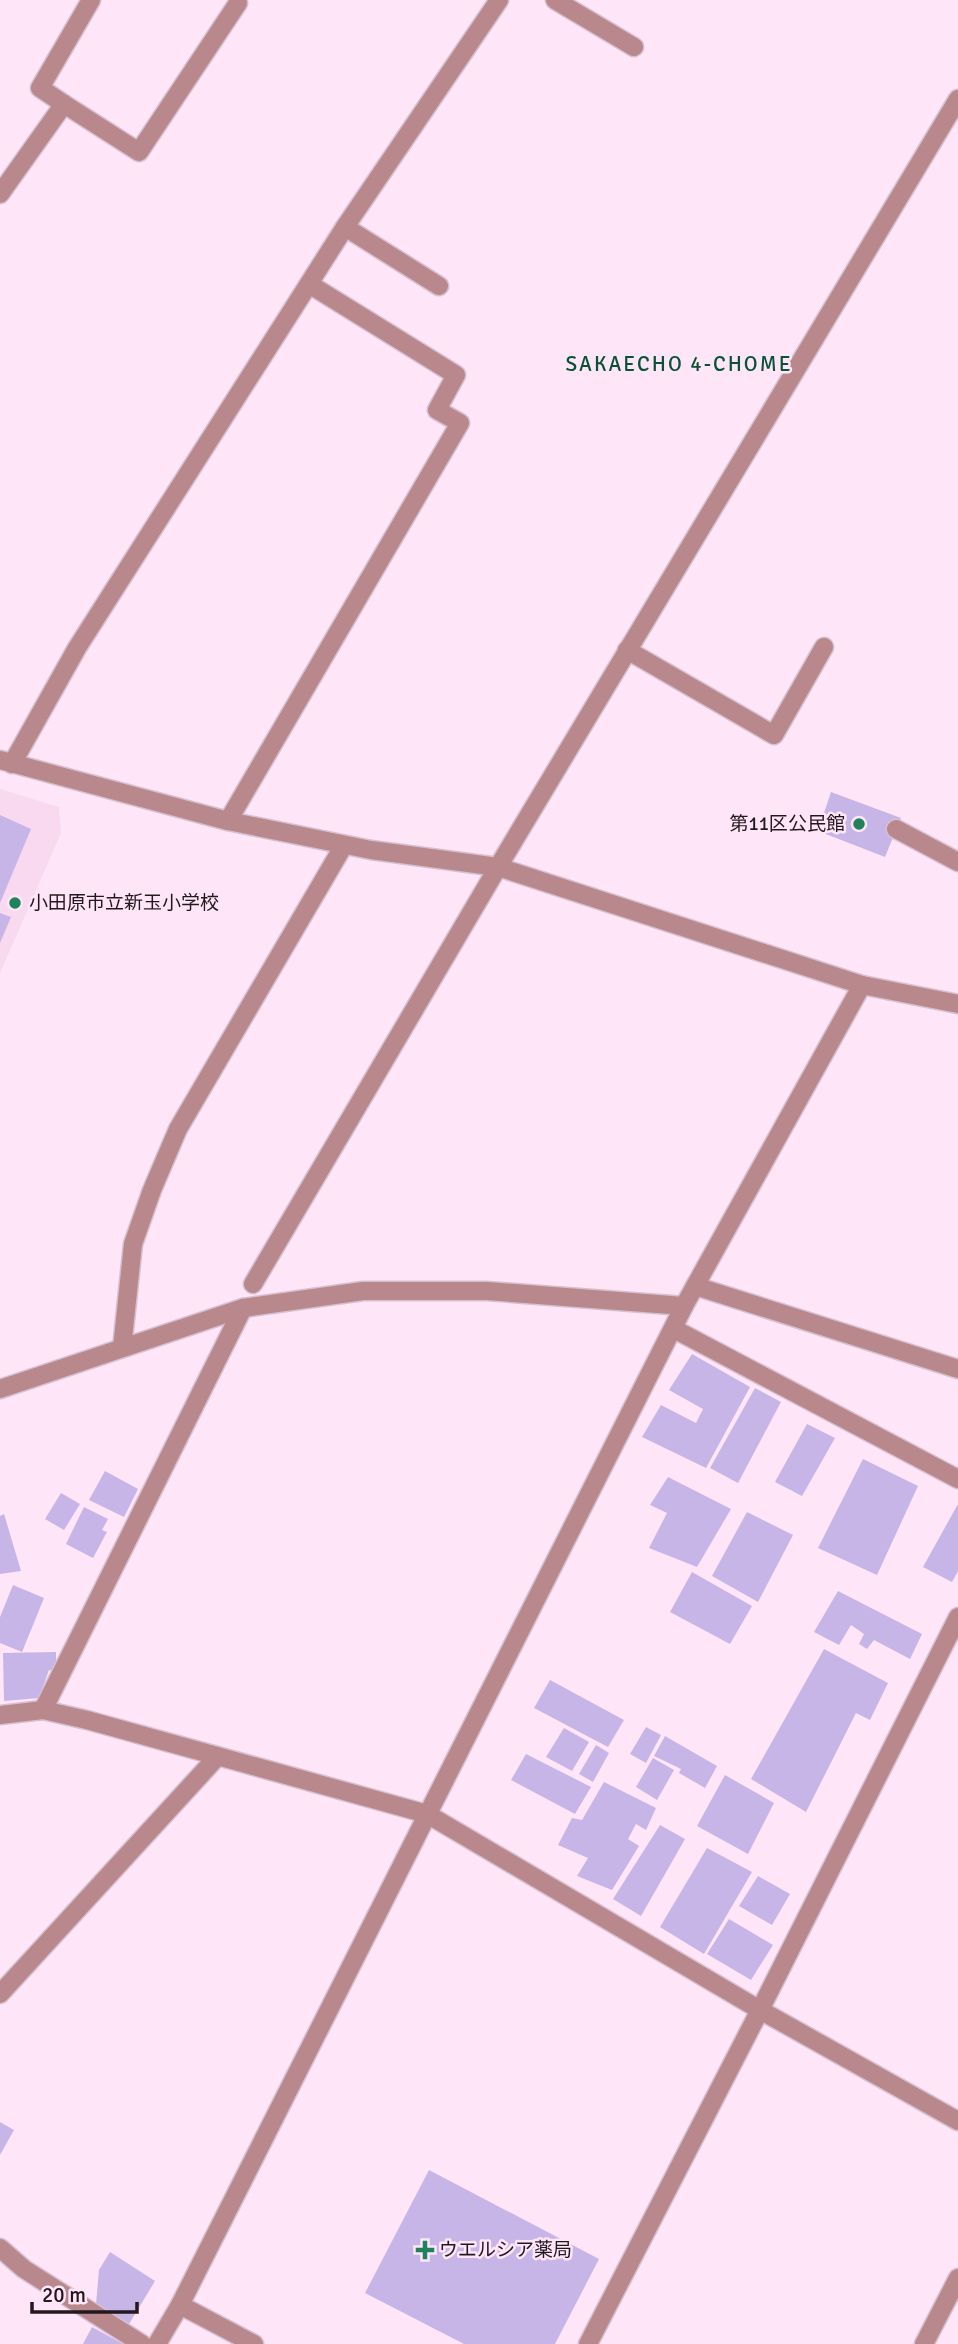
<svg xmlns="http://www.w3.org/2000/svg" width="958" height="2344" font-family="Signika,'Noto Sans JP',sans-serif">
	<rect width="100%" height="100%" fill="#fee5f7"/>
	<polygon fill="#f9d9f0" points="0,789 59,807 61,833 0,973"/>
	<g fill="#c7b5e7">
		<polygon points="831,792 901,818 885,857 818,831"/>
		<polygon points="0,815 31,829 0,903"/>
		<polygon points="0,913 11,917 0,943"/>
		<polygon points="692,1354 750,1387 706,1468 642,1437 661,1405 696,1423 703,1409 669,1390"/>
		<polygon points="755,1388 781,1402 738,1483 710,1468"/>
		<polygon points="807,1424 835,1438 802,1496 775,1482"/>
		<polygon points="863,1459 918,1486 877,1575 818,1548"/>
		<polygon points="105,1471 138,1489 124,1517 89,1500"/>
		<polygon points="668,1477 731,1509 697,1567 649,1548 667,1513 650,1505"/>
		<polygon points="61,1493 80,1504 64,1530 45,1519"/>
		<polygon points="958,1504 958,1571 952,1582 923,1567"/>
		<polygon points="84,1507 108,1519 102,1530 107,1532 93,1558 66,1544"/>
		<polygon points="747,1512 793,1535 758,1602 712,1576"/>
		<polygon points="4,1514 21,1571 0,1574 0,1516"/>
		<polygon points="692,1572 752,1606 730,1644 670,1612"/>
		<polygon points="13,1585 44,1598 22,1652 0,1643 0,1617"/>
		<polygon points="838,1591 922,1634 910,1659 874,1640 867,1649 859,1644 864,1634 851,1625 839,1645 814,1632"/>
		<polygon points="824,1649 888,1683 870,1720 856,1713 806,1812 751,1779"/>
		<polygon points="56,1652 56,1671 49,1670 39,1698 4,1701 3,1653"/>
		<polygon points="550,1680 624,1720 608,1747 534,1708"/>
		<polygon points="646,1727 661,1735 646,1763 630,1754"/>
		<polygon points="564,1728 589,1742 572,1771 546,1757"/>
		<polygon points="665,1736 717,1766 705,1788 679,1773 681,1769 654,1756"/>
		<polygon points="596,1745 609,1753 593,1782 579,1774"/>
		<polygon points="526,1754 591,1787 575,1814 511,1780"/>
		<polygon points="653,1758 674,1770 657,1800 636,1787"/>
		<polygon points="725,1775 774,1803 748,1854 697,1826"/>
		<polygon points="604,1782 656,1808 646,1830 636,1824 628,1839 639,1846 612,1890 577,1876 588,1858 558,1845 572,1818 582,1820"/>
		<polygon points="660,1825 685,1839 641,1916 613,1899"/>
		<polygon points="707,1848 752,1872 704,1954 660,1927"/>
		<polygon points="758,1876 790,1894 772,1925 739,1906"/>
		<polygon points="729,1919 773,1945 751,1980 707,1954"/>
		<polygon points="0,2122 14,2130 0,2155"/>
		<polygon points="429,2170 599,2259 555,2344 464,2344 365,2293"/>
		<polygon points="110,2252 155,2281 129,2324 96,2304 99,2270"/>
		<polygon points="92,2327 123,2344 83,2344"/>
	</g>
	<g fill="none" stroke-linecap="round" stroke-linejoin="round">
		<defs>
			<g id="service">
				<polyline points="555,0 634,47"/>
				<polyline points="64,104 40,88 91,0"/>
				<polyline points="0,194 64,104 139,152 238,3"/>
				<polyline points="345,227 439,286"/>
				<polyline points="627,650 774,735 824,647"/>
				<polyline points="228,821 460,423 437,410 456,375 309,284"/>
				<polyline points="896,829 958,862"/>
				<polyline points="253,1284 498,867"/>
				<polyline points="122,1348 133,1244 152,1190 178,1129 344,845"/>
				<polyline points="0,1994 217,1757"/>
				<polyline points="0,2248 24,2269 142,2344"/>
			</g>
			<g id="minor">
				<polyline points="12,764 77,648 345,227 499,0"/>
				<polyline points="498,867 958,99"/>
				<polyline points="695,1286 958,1369"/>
				<polyline points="674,1329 958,1479"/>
				<polyline points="0,1389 243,1308 363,1291 487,1291 684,1306"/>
				<polyline points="43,1710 243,1308"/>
				<polyline points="0,1715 43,1710 87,1720 427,1814 760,2010 958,2121"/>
				<polyline points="180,2305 254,2344"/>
				<polyline points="588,2344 760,2010 958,1617"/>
				<polyline points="924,2344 958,2278"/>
			</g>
			<g id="tertiary">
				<polyline points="0,760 228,821 371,850 498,867 862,985 958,1004"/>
				<polyline points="157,2344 180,2305 684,1306 862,985"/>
			</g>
		</defs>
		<use href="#service" stroke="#d6c0d0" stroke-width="21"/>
		<use href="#minor" stroke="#d6c0d0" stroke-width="21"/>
		<use href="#tertiary" stroke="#d6c0d0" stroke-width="21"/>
		<use href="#service" stroke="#b8888d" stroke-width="18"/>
		<use href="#minor" stroke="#b8888d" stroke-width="18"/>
		<use href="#tertiary" stroke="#b8888d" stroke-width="18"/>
	</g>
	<g fill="#1e835d" stroke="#fee5f7" stroke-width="2.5">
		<circle cx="859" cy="824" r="7"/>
		<circle cx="15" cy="903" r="7"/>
		<path d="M421.5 2239.5h7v7h7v7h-7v7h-7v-7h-7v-7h7z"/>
	</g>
	<g text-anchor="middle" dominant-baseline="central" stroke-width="5" stroke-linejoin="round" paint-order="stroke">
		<g font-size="19" fill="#22191f" stroke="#fee5f7" text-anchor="start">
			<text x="845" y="824" text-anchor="end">第11区公民館</text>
			<text x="29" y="903">小田原市立新玉小学校</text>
			<text x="439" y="2250">ウエルシア薬局</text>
		</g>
		<g font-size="21" letter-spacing="2" fill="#095137" stroke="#fee5f7">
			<text x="679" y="364">SAKAECHO 4-CHOME</text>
		</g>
	</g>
	<path d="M32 2302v10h105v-10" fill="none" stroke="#22191f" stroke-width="3.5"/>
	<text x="42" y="2302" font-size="21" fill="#22191f" stroke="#fee5f7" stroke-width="5" paint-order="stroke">20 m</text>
</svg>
